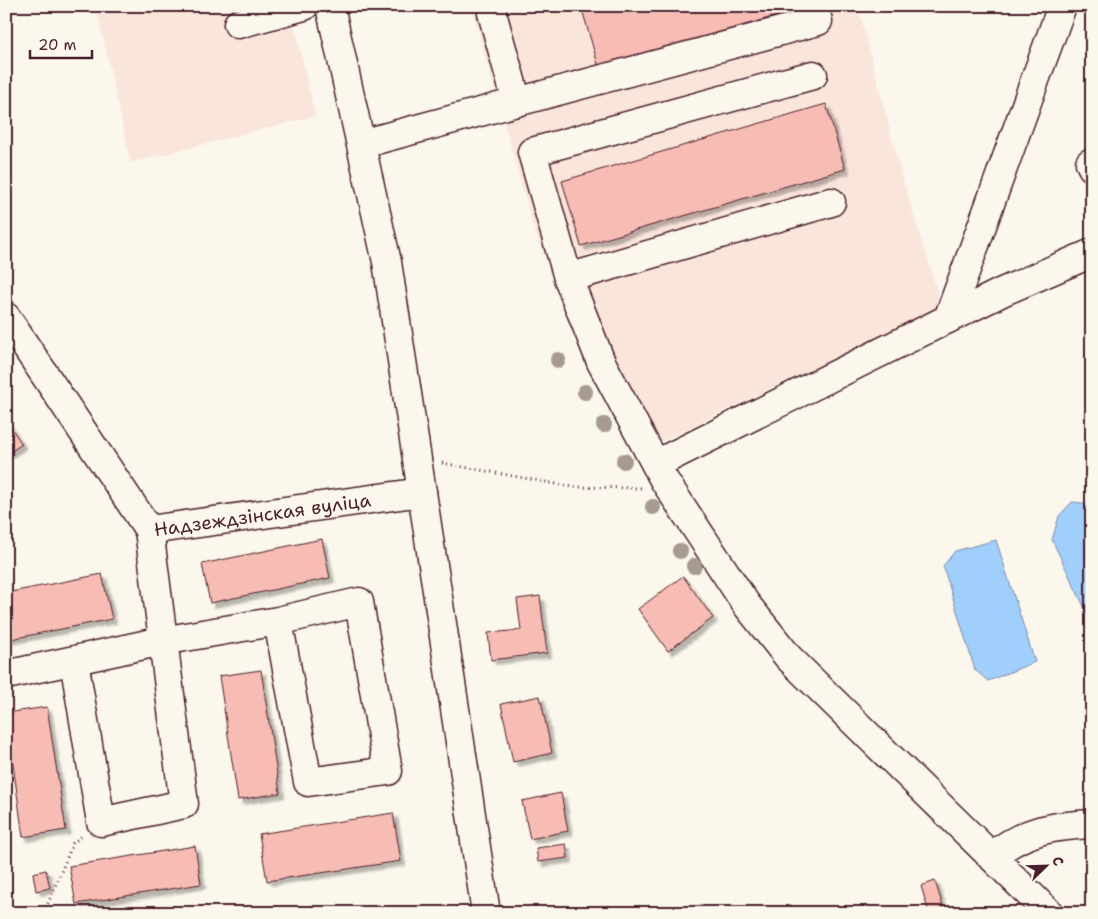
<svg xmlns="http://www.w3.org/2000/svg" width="1098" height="919" font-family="'Shantell Sans',sans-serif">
	<defs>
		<filter id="shadow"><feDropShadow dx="4.5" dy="4.5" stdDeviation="1" flood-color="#0004"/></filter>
	</defs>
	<rect width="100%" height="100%" fill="#fbf7ec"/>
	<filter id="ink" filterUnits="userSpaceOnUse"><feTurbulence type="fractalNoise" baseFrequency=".02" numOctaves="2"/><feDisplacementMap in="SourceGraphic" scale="10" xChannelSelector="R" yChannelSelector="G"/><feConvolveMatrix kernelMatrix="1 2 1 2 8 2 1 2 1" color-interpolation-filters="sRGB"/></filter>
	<g filter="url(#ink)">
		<g fill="#fae5db">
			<polygon points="96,6 290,6 315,116 131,163"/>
			<polygon points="471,6 858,6 902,177 942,306 639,452 591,374 534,229"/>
		</g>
		<g fill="#a0cffb" stroke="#7e89a8">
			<polygon points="1072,502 1092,504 1092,623 1052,540 1059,516"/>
			<polygon points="996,540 1035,662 988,681 975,670 943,566 955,551"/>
		</g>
		<g fill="#f7bcb3" stroke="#4a1f2b" filter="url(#shadow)">
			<polygon points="581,6 777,6 779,15 599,68"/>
			<polygon points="826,104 845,169 581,246 562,181"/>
			<polygon points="6,420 22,444 6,455"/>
			<polygon points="322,539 330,578 210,603 202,564"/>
			<polygon points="102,574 112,619 6,640 6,593"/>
			<polygon points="683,576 713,618 668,651 638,609"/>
			<polygon points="540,596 547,653 491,660 488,633 521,630 517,599"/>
			<polygon points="261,670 280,793 238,800 219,676"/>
			<polygon points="540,696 552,753 513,762 501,704"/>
			<polygon points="47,707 66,830 23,837 6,713"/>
			<polygon points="561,793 568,831 530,839 522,801"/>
			<polygon points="393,813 401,861 267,881 259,834"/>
			<polygon points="566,844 568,858 538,862 536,848"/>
			<polygon points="195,846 201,884 76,904 69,866"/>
			<polygon points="46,870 50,888 36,891 33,873"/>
			<polygon points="935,881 945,913 929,913 921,886"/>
		</g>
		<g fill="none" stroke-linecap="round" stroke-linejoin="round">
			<defs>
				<g id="minor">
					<polyline points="330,6 387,262 486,913"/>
					<polyline points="492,13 517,102"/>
					<polyline points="238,24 304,6"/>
					<polyline points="813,75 532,152 568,278 601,362 664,480 746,604 789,658 1049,913"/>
					<polyline points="361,144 818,21 814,6"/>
					<polyline points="1090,163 1092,167"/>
					<polyline points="568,278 831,202"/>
					<path id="s1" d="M 6,317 L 149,530 L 422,492"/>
					<polyline points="948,319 1062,6"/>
					<polyline points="656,464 1002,292 1092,253"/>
					<polyline points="74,661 101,822 184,804 149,530"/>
					<polyline points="6,675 162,641 278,621 359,602 388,771 308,782 278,621"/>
					<path d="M 992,856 C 1025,830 1051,826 1092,824"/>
				</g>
			</defs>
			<use href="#minor" stroke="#4a1f2b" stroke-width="31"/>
			<g stroke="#4a1f2b" stroke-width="3" stroke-dasharray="1 4" stroke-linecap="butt">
				<polyline points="442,463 573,487 641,488"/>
				<polyline points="44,913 73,843 82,836"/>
			</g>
			<use href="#minor" stroke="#fbf7ec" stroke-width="28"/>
		</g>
		<g fill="#a79a91">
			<circle cx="558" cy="360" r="8"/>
			<circle cx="585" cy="392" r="8"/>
			<circle cx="604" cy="425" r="8"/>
			<circle cx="624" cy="461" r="8"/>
			<circle cx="653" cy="507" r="8"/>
			<circle cx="680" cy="551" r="8"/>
			<circle cx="694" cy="566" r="8"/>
		</g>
	</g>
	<g text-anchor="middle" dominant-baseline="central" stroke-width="4.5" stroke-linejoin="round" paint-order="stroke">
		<g font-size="19" fill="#4a1f2b" stroke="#fbf7ec">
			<text stroke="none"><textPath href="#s1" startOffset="371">Надзеждзінская вуліца</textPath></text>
		</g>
	</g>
	<rect width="1098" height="919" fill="none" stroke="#fbf7ec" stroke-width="25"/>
	<rect x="12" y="12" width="1073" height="894" fill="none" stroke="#4a1f2b" stroke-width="2" filter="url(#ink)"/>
	<g transform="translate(1046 866) rotate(67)" stroke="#fbf7ec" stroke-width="4" paint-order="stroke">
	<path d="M0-4L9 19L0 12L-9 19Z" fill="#4a1f2b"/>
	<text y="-8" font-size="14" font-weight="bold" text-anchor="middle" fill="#4a1f2b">С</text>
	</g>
	<path d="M30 50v8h62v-8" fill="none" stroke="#4a1f2b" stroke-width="2.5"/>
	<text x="38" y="50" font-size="15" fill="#4a1f2b" stroke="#fbf7ec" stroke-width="4" paint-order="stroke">20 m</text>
</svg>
